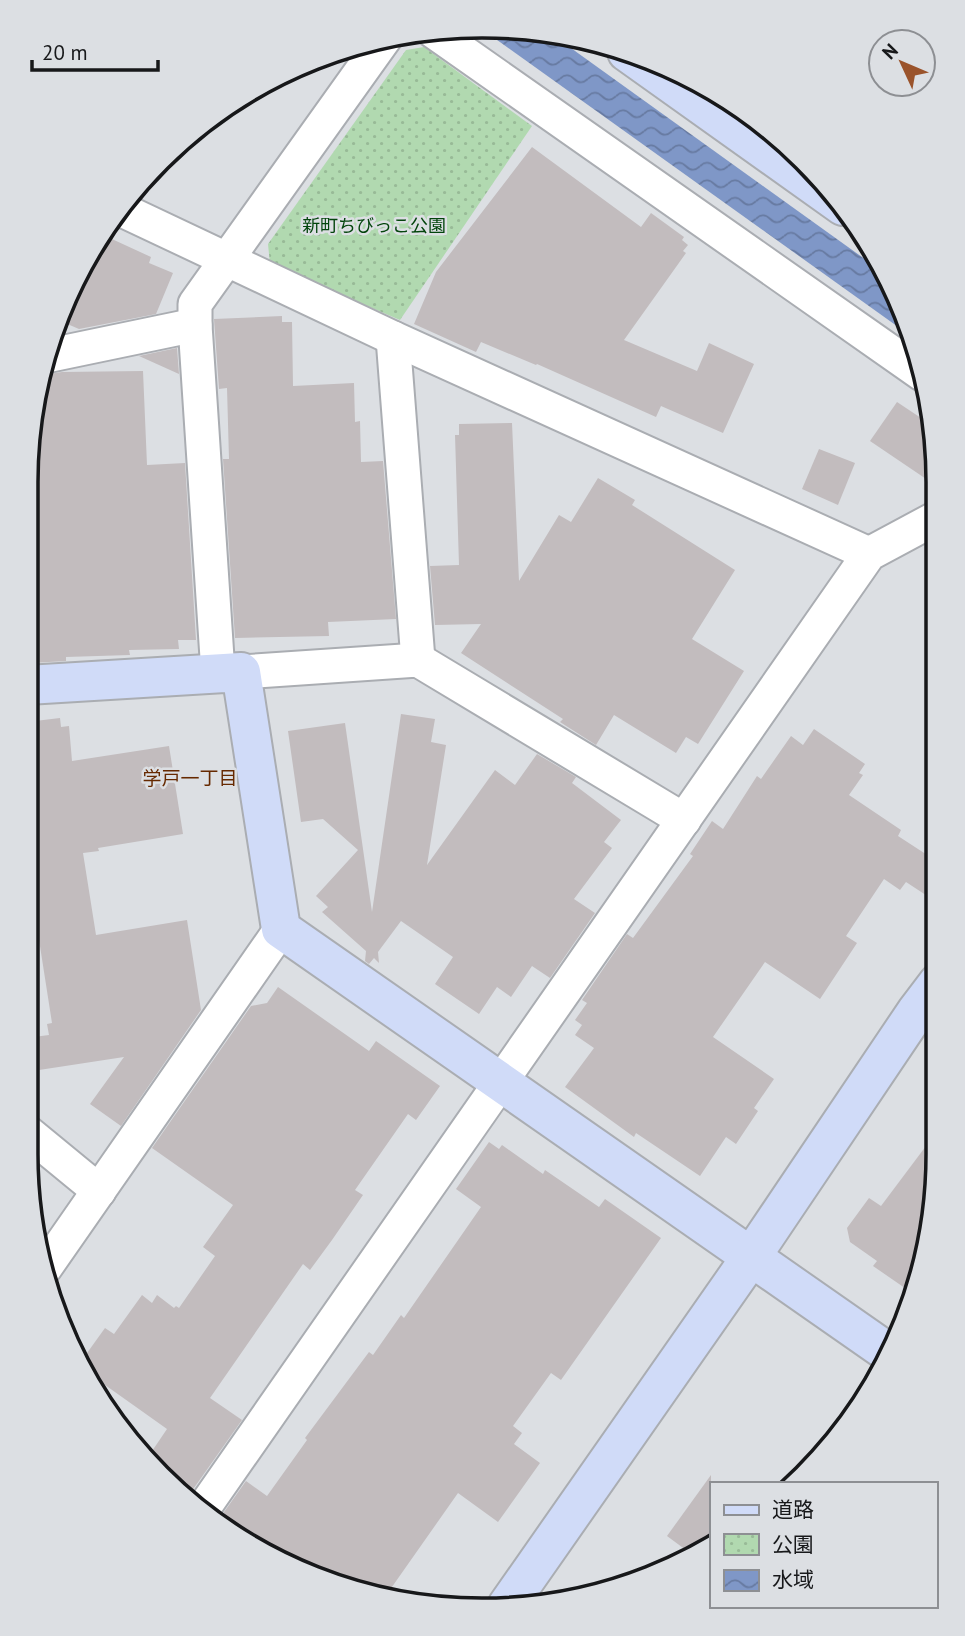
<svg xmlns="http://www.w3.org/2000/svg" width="965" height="1636" font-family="'PT Sans','Noto Sans JP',sans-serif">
	<defs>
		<pattern id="park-dots" width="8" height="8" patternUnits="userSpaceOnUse" patternTransform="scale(1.75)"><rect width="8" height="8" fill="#b1d9b0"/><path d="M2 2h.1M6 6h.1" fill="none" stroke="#98ba97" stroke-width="1.8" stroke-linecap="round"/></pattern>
		<pattern id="water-waves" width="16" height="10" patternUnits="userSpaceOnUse" patternTransform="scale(1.75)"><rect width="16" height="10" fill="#7f97c7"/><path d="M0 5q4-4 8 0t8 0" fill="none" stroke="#677aa1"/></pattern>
	</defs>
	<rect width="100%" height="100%" fill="#dcdfe3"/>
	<polygon fill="url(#park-dots)" points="424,47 532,126 400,320 270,264 268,244 406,50"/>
	<polygon fill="url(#water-waves)" points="483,26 550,33 887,275 915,339 479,27"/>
	<g fill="#c2bcbe">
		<polygon points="532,147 641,227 651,213 684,237 682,240 688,245 683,251 686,253 624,340 697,371 709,343 754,364 723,433 661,406 656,417 537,364 536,365 481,342 476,352 414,324 436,272"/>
		<polygon points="101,234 151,257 149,263 173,273 156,314 79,329 58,320"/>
		<polygon points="282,316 282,322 292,322 293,386 354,383 355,422 360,421 361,462 383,461 396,619 328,622 329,636 235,638 223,459 229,459 227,388 219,389 214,319"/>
		<polygon points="177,348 179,374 139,356"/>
		<polygon points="143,371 147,465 185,463 196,640 178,640 179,649 129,650 130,655 66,657 66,661 31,663 30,644 27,644 27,452 43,375 62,372"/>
		<polygon points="897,402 933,426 938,452 938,487 870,441"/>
		<polygon points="512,423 519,581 559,515 571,522 598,478 635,500 632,505 735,570 692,639 744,671 698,744 686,737 676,753 614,715 596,745 560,722 563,719 461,653 481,624 435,625 430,566 459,565 455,435 459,435 459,424"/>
		<polygon points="819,449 855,463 838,505 802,489"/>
		<polygon points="401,714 435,719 431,742 446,745 427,865 495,770 515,785 537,754 576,777 572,783 621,820 604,842 612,848 574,899 595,913 550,978 532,966 511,997 497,987 479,1014 435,984 453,957 401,921 378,952 379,963 374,958 369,964 365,961 366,951 322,912 328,907 316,896 358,850 323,819 301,822 288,731 345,723 372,912"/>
		<polygon points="60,718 61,727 69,726 72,761 169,746 183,834 98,848 99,851 83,853 96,935 187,920 201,1010 121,1126 90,1104 124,1057 26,1072 26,1038 49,1035 47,1024 52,1023 27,863 27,722"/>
		<polygon points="814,729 865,764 859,773 863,775 849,795 901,830 898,836 938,862 938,903 906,882 900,890 884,879 846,936 857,943 820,999 765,962 713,1037 774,1079 754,1108 758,1111 736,1144 726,1137 700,1176 636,1133 634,1137 565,1087 594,1048 575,1035 582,1025 575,1020 587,1003 582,1000 627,934 633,938 693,856 690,854 712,821 723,829 757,776 761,779 791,736 803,745"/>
		<polygon points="278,987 369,1051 376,1041 440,1086 416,1120 408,1114 355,1190 363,1195 332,1240 310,1270 303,1264 210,1398 242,1420 189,1495 148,1457 167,1429 91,1375 82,1360 105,1328 114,1334 142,1295 152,1303 157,1295 174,1308 176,1306 179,1308 215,1256 203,1247 233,1205 152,1148 251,1006 267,1003"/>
		<polygon points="938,1130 938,1184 915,1295 873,1266 877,1261 850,1242 847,1228 869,1198 881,1206"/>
		<polygon points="489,1142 499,1149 502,1145 543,1174 545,1170 599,1207 605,1199 661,1238 561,1380 551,1373 513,1426 522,1433 514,1444 540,1463 498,1522 458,1493 387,1594 336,1586 229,1533 217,1522 246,1481 267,1496 307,1440 305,1438 369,1352 373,1355 401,1315 404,1318 481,1207 456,1189"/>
		<polygon points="711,1475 711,1542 690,1553 667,1536"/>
	</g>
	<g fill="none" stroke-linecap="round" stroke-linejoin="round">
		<defs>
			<g id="street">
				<polyline points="433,31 922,374"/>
				<polyline points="120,209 393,338 869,554"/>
				<polyline points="195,325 218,673"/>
				<polyline points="393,338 418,660"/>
				<polyline points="46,356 195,325 195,304 385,38"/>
				<polyline points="241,672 418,660 684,820"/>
				<polyline points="26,1131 99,1191"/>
				<polyline points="45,1268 281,929"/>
				<polyline points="203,1509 869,554 938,517"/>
			</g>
			<g id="secondary">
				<polyline points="627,52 843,206"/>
				<polyline points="27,685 241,672 281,929 889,1353"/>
				<polyline points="507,1606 751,1257 916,1012 938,983"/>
			</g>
		</defs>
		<use href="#street" stroke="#aaadb2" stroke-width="37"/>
		<use href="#secondary" stroke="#aaadb2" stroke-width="42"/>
		<use href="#street" stroke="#fff" stroke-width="33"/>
		<use href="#secondary" stroke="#d0dbf8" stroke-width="38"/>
	</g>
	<g text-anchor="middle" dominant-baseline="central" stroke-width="5" stroke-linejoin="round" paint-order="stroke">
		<g font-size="18" fill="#03450c" stroke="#dcdfe3">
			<text x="374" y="225">新町ちびっこ公園</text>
		</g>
		<g font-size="19" fill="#662900" stroke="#dcdfe3">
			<text x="190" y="778">学戸一丁目</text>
		</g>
	</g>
	<path d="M0 0H965V1636H0ZM482 38H482A444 444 0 0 1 926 482V1154A444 444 0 0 1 482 1598H482A444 444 0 0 1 38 1154V482A444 444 0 0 1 482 38Z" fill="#dcdfe3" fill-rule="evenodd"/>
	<path fill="none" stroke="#17181a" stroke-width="3.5" d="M482 38H482A444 444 0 0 1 926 482V1154A444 444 0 0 1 482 1598H482A444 444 0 0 1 38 1154V482A444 444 0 0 1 482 38Z"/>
	<rect x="710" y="1482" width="228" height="126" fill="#dcdfe3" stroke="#8d8f93" stroke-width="2"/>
	<rect x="724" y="1505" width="35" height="10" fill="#d0dbf8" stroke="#8d8f93" stroke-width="2"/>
	<text x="772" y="1517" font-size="21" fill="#17181a">道路</text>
	<rect x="724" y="1534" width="35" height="21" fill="url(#park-dots)" stroke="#8d8f93" stroke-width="2"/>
	<text x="772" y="1552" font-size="21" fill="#17181a">公園</text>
	<rect x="724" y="1570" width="35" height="21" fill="url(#water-waves)" stroke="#8d8f93" stroke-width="2"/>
	<text x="772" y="1587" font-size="21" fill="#17181a">水域</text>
	<g transform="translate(902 63) rotate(314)"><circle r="33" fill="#dcdfe3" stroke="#8d8f93" stroke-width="2"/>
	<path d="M0-5L12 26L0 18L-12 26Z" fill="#9a532b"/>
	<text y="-10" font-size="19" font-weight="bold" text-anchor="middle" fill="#17181a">N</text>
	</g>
	<path d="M32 60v10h126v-10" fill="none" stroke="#17181a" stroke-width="3.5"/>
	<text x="42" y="60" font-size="21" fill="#17181a" stroke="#dcdfe3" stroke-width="5" paint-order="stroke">20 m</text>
</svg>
